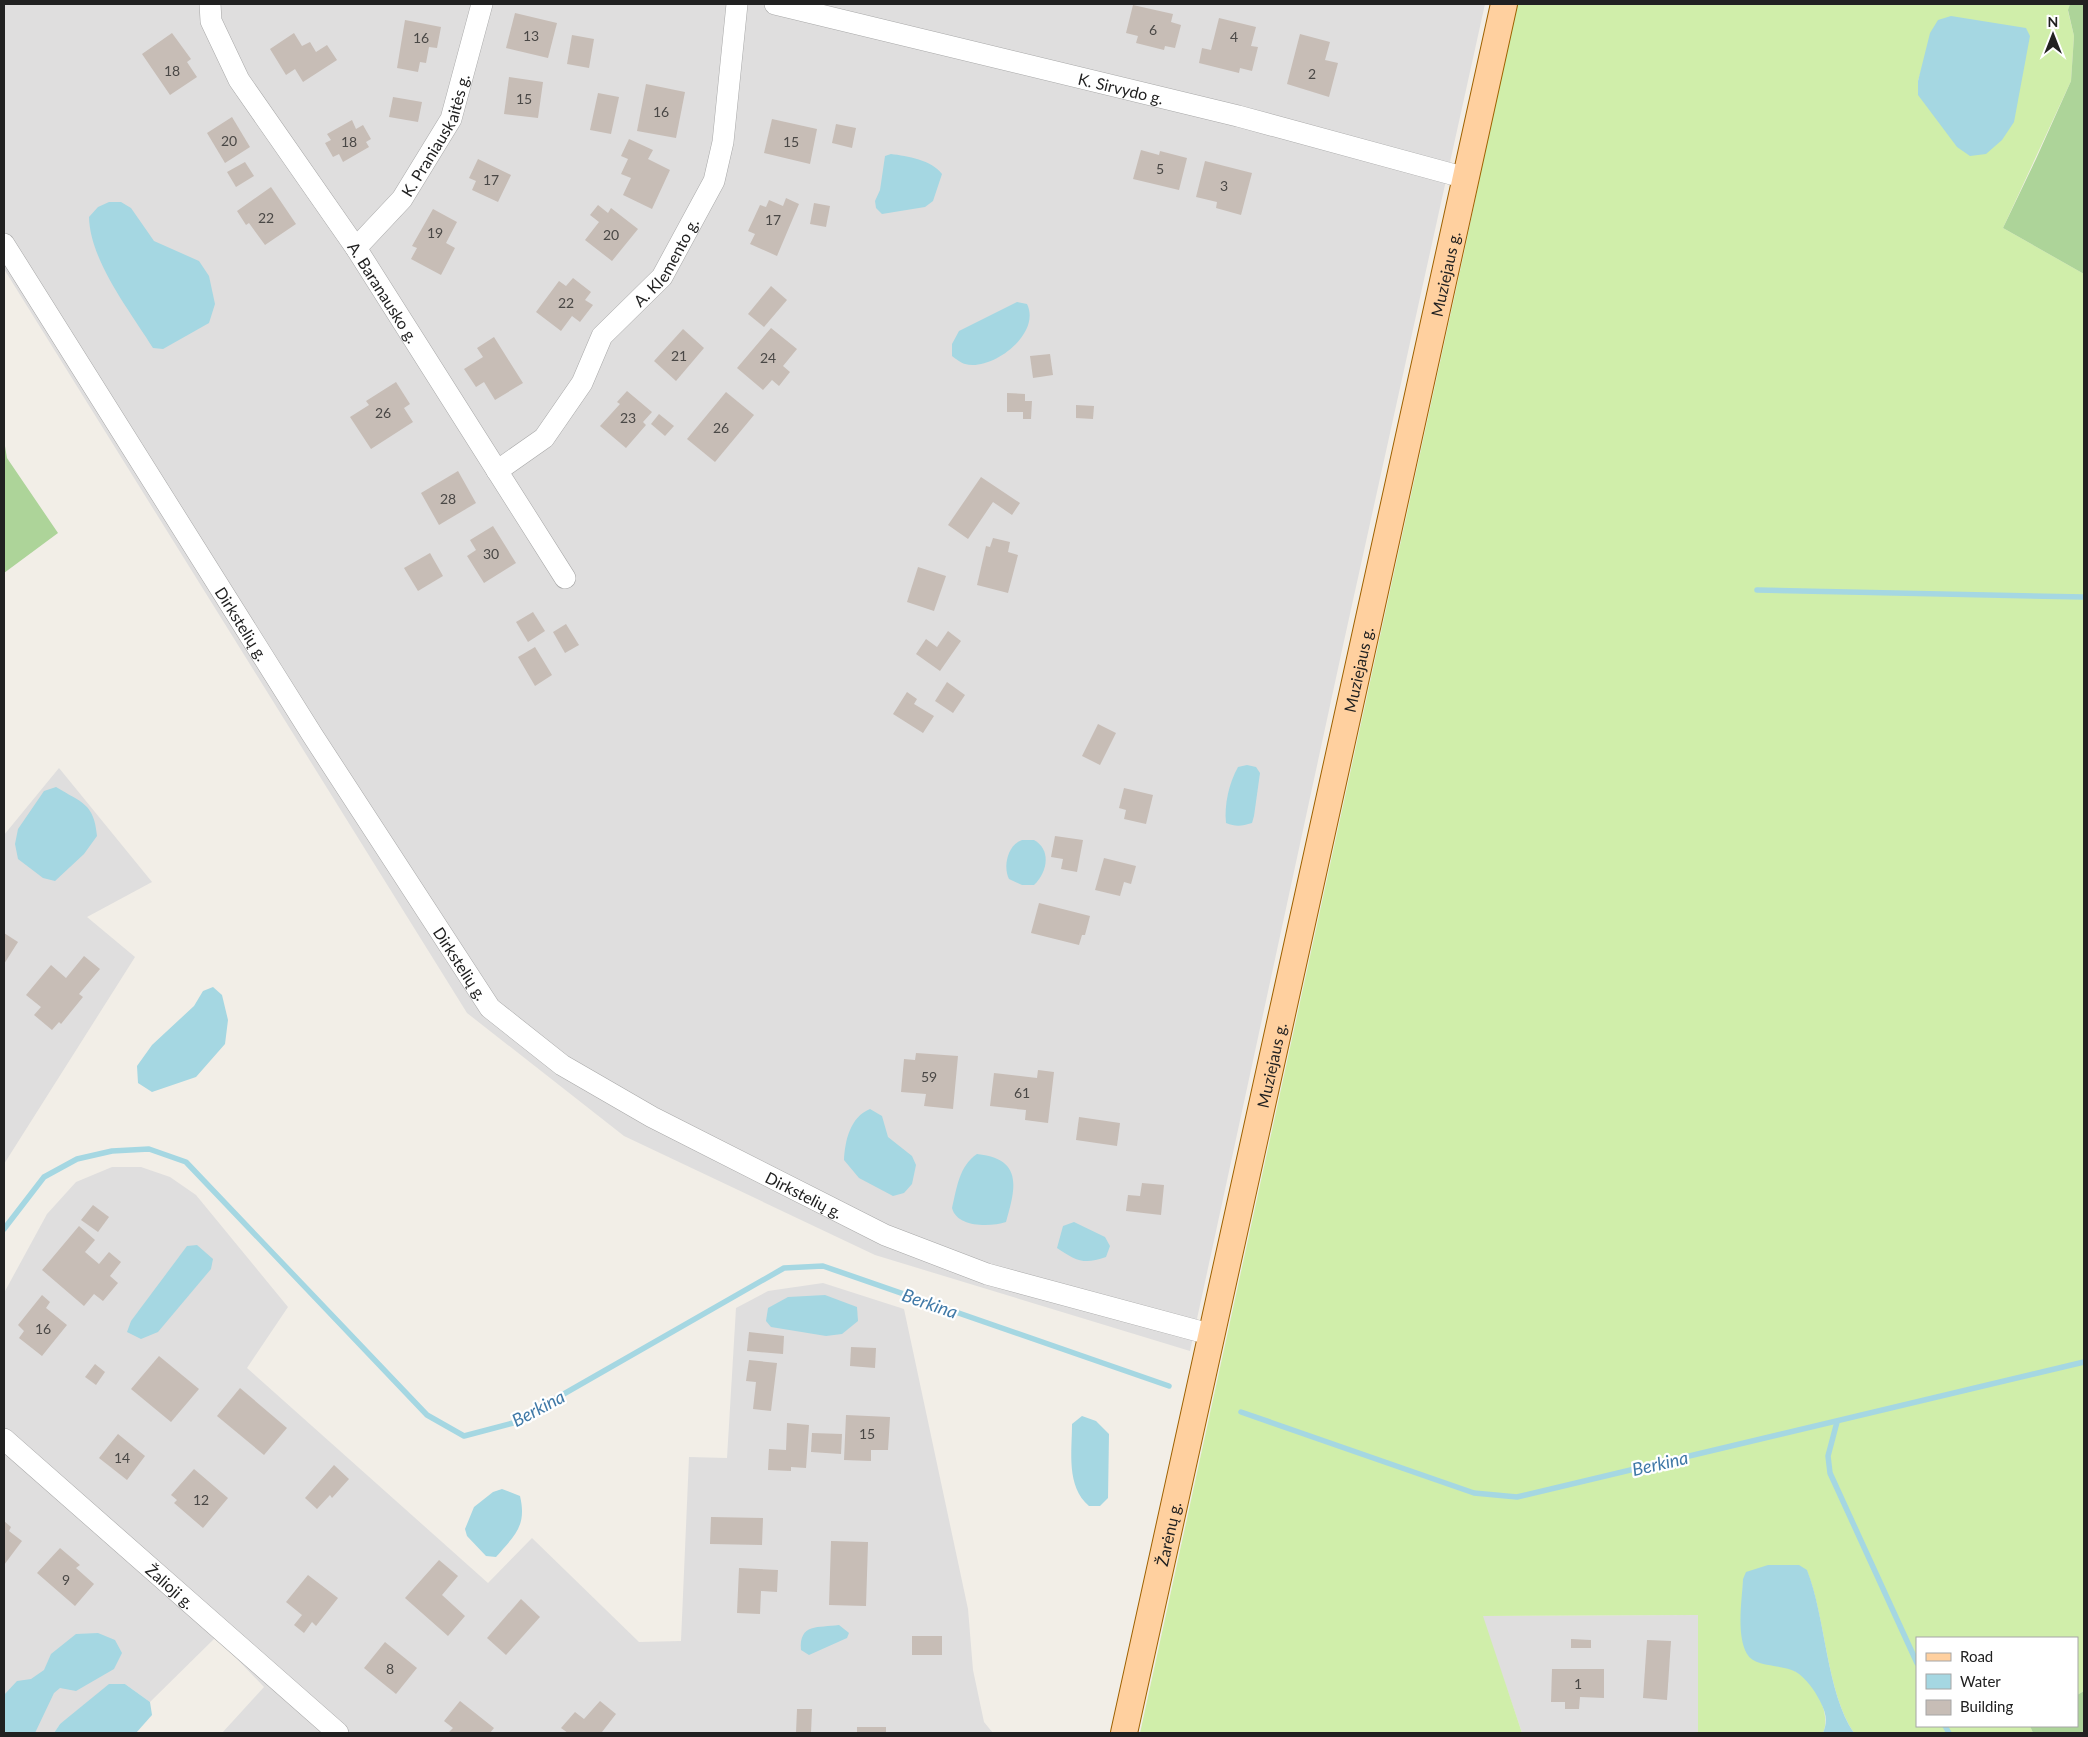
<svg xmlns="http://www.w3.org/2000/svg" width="2088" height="1737" font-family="Lato,sans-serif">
	<rect width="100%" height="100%" fill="#f2eee7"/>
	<g fill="#dfdede">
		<polygon points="4,4 1485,4 1344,641 1190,1351 875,1255 624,1136 467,1013 4,269"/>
		<polygon points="59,768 152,882 87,917 135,957 4,1164 4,835"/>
		<polygon points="112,1167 141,1167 170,1177 196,1195 288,1307 247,1368 488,1583 532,1538 639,1642 681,1641 689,1457 727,1458 736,1308 768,1291 823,1283 904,1309 968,1609 973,1670 984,1722 993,1733 222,1733 264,1687 216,1637 150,1702 125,1684 60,1724 54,1733 4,1733 4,1293 47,1214 76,1182"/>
		<polygon points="1698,1615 1698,1733 1522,1733 1482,1616"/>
	</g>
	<path fill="#d0eeaa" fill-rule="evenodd" d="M 1516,4 L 2070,4 L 2068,11 L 2074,36 L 2071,81 L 2003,228 L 2084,274 L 2084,1691 L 2077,1695 L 2077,1638 L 1917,1638 L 1917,1726 L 2030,1726 L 2033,1733 L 1854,1733 C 1826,1692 1826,1618 1807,1571 L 1743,1579 L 1742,1631 L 1748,1655 C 1753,1658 1759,1661 1765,1663 C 1775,1666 1786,1666 1795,1671 C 1814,1681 1832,1713 1823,1733 L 1698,1733 L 1698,1615 L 1483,1616 L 1522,1733 L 1140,1733 L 1464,253 ZM 2026,28 L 1918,81 L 1922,68 Z"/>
	<g fill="#add499">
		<polygon points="2070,4 2084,4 2084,274 2003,228 2036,159 2071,81 2074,36 2068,10"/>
		<polygon points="4,440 7,458 58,533 4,573"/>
		<polygon points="2084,1691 2084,1733 2033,1733 2030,1726 2077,1726 2077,1695"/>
	</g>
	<g fill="#a5d7e2">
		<polygon points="1951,16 2026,28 2030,36 2014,122 2002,140 1986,154 1970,156 1957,147 1918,95 1918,81 1930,33 1938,20"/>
		<path d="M 891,154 C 907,156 932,160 942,174 L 933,201 L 925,207 L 882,214 L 876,208 L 875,201 L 880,190 L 885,156 Z"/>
		<path d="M 109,202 L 121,202 L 131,208 L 154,241 L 199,261 L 209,276 L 215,304 L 209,323 L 163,349 L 153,348 C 130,311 90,261 89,217 L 98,207 Z"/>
		<path d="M 1017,302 L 1027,304 C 1042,335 990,372 965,364 C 961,363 956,359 952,356 L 952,344 L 959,331 Z"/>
		<path d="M 1247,765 L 1256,767 L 1260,773 L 1254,816 L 1252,823 C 1242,826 1236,827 1226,823 C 1224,805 1229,783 1238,767 Z"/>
		<path d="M 56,787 C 82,803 94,803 97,836 L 84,854 L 55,881 L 43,878 L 18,859 L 15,844 L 18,829 L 44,791 Z"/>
		<path d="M 1034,840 C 1052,850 1047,873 1034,885 L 1022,885 L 1009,879 C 1003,867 1007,845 1022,840 C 1026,840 1031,840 1034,840 Z"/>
		<polygon points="213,987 222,995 228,1020 225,1044 196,1077 152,1092 138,1083 137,1066 152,1045 194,1006 203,991"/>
		<path d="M 870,1109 L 882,1116 L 888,1137 L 912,1156 L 916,1165 L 912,1184 L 904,1193 L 893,1196 L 859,1178 L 844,1160 C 845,1141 850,1117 870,1109 Z"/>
		<path d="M 977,1154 C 1023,1159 1016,1187 1006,1222 C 991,1227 957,1228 952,1208 C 957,1188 959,1166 977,1154 Z"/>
		<path d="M 1074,1222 L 1105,1237 L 1110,1246 L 1106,1257 C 1084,1265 1076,1261 1057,1248 L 1063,1226 Z"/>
		<polygon points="197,1245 213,1259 211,1269 158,1332 141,1339 127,1332 131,1321 187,1246"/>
		<polygon points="825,1295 857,1307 858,1321 842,1334 826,1336 771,1327 766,1321 768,1308 788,1297"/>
		<path d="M 1082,1416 L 1096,1421 L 1109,1434 L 1108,1498 L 1100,1506 L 1089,1506 C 1066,1486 1072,1452 1072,1424 Z"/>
		<path d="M 502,1489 L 520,1496 C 527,1526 515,1535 496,1557 L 486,1556 L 467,1536 L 465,1529 L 474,1507 L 493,1492 Z"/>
		<path d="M 1768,1565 L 1799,1565 L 1807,1570 C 1826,1618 1826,1692 1854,1733 L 1823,1733 C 1828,1721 1826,1713 1820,1701 C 1815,1691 1806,1678 1796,1672 C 1783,1664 1755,1668 1747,1654 C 1736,1634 1742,1601 1743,1579 L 1746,1572 Z"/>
		<path d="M 839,1625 L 849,1633 L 847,1638 L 809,1655 L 801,1650 C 799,1623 818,1628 839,1625 Z"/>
		<polygon points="98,1633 115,1640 122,1653 114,1669 76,1691 60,1688 54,1693 35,1733 4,1733 4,1695 17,1681 31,1679 44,1670 51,1654 76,1634"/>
		<polygon points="109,1684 125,1684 150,1702 152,1715 136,1733 54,1733 60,1724"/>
	</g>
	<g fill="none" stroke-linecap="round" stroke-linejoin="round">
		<g stroke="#a5d7e2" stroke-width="5.5">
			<polyline points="1757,590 2084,597"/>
			<polyline points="4,1229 44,1177 77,1159 112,1151 149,1149 186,1162 427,1415 464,1436 513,1423 784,1268 823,1266 1169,1386"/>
			<polyline points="1241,1412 1474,1493 1517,1497 2084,1362"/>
			<polyline points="1837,1422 1828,1456 1830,1473 1917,1663"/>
			<polyline points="1945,1726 1949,1733"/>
		</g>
	</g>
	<g fill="#c7bdb6">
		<polygon points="1133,5 1173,14 1171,22 1181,25 1175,48 1165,46 1164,50 1136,43 1138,36 1126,33"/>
		<polygon points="515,13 557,23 548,58 506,48"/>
		<polygon points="1219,18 1256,27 1251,46 1258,47 1252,71 1240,68 1239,73 1199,63 1202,48 1211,50"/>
		<polygon points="405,20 441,27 437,48 429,47 426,63 420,62 418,72 397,68"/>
		<polygon points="172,33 191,59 187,62 197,77 170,95 142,54"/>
		<polygon points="294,33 302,46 310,42 316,52 327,45 337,60 303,82 295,69 286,75 270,49"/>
		<polygon points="1300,34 1330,42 1325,60 1338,63 1329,97 1287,84"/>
		<polygon points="572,35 594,39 589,68 567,64"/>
		<polygon points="509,77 543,82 538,118 504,114"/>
		<polygon points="646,84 685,92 676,138 637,131"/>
		<polygon points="598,93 619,97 611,134 590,130"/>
		<polygon points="393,97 422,102 418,122 389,117"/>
		<polygon points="232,117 250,147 225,163 207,133"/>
		<polygon points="772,119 817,129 810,164 764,153"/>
		<polygon points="352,120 356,129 363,125 371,139 366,142 369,147 343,162 339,154 333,157 325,143 331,140 327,134"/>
		<polygon points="836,124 856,128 852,148 832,143"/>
		<polygon points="629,139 653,150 648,159 670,170 652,209 623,195 631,178 621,174 628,159 621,156"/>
		<polygon points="1141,150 1159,155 1160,151 1187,158 1179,190 1133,179"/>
		<polygon points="478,159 511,175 498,202 472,190 476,181 469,178"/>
		<polygon points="1205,161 1252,173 1241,215 1216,208 1217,202 1196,197"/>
		<polygon points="245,162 254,176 236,187 227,172"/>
		<polygon points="271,187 296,224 265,245 249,223 246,225 237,211"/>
		<polygon points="786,198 799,204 777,256 750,244 755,234 748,231 760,205 766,207 769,200 783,206"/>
		<polygon points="814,203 830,206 826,227 810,224"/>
		<polygon points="598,205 608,213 611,208 638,229 612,261 585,240 599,222 590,215"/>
		<polygon points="433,209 457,222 446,243 455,248 441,275 411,259 417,248 412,246"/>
		<polygon points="573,278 591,292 585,300 593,305 580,322 572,316 561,331 536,312 559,281 566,286"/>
		<polygon points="771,286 787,300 764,327 748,314"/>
		<polygon points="771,328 797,349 783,366 790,372 779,386 772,380 763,390 737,368"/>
		<polygon points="683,329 704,348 676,381 654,361"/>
		<polygon points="494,337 523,383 495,400 484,382 476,387 464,369 483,357 477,348"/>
		<polygon points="1050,354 1053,375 1033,378 1030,356"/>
		<polygon points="396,382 410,404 404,408 413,422 371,449 350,417 369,405 366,401"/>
		<polygon points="627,391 652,412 643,422 646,425 626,448 600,426 620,404 617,402"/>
		<polygon points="726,392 754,415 715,462 687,439"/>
		<polygon points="1007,393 1025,394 1025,401 1032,401 1031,419 1023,419 1023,412 1007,412"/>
		<polygon points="1076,405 1094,406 1093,419 1076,418"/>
		<polygon points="659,414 674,426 665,436 651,424"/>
		<polygon points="458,471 476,503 439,525 421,493"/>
		<polygon points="981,477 1020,503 1012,515 993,502 968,539 948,525"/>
		<polygon points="493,526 516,563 484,583 467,556 476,550 470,540"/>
		<polygon points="993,538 1010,542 1008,552 1018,555 1008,593 977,585 986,546 990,547"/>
		<polygon points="430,553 443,576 418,591 404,568"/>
		<polygon points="918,567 946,576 934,611 907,602"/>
		<polygon points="533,612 545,631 528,642 516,622"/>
		<polygon points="566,624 579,645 565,653 553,632"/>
		<polygon points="948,631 961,641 940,671 916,654 926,639 937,647"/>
		<polygon points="535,647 552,675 535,686 518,657"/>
		<polygon points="947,682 965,695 953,713 935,701"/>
		<polygon points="907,692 917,699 914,704 934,716 923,733 893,714"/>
		<polygon points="1098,724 1116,733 1100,765 1082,756"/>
		<polygon points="1124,788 1153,795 1146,824 1124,819 1126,810 1119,808"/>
		<polygon points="1055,836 1083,840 1077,872 1061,869 1063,859 1051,857"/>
		<polygon points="1104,858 1136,866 1131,884 1124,882 1120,896 1095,890"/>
		<polygon points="1039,903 1090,916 1085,935 1082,935 1079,945 1031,933"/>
		<polygon points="4,933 18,942 4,964"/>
		<polygon points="84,956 100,969 79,994 83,997 61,1024 59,1022 52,1030 34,1015 41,1007 26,995 51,965 66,978"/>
		<polygon points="916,1053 958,1056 953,1109 924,1106 926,1094 901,1092 904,1059 915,1060"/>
		<polygon points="1038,1070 1054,1072 1048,1123 1025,1120 1026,1110 990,1106 994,1073 1037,1078"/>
		<polygon points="1079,1117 1120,1123 1117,1146 1076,1140"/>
		<polygon points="1142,1183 1164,1185 1161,1215 1126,1211 1128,1195 1140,1196"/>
		<polygon points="93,1205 109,1217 98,1232 81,1220"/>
		<polygon points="79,1226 95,1240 85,1252 99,1264 109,1252 121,1262 110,1276 118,1283 103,1301 94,1294 84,1306 42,1270"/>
		<polygon points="42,1295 50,1302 46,1308 67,1325 42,1356 19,1338 24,1331 18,1325"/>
		<polygon points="749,1332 784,1336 783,1354 747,1351"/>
		<polygon points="851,1347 876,1348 875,1368 850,1366"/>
		<polygon points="159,1356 199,1389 171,1422 131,1389"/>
		<polygon points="749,1360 777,1363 771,1411 753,1409 756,1382 746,1381"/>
		<polygon points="95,1364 105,1372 96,1385 85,1377"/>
		<polygon points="240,1388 287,1428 264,1455 217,1416"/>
		<polygon points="846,1415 890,1417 888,1450 871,1450 871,1461 844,1460"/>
		<polygon points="787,1423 809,1425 806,1468 791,1467 791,1471 768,1470 769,1449 786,1450"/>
		<polygon points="812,1433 842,1434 841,1454 811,1452"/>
		<polygon points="118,1434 145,1456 127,1480 99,1458"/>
		<polygon points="334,1465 349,1479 332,1498 330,1495 317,1509 305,1498"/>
		<polygon points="194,1469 228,1498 203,1528 174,1503 177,1500 171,1495"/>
		<polygon points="711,1517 763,1518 762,1545 710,1544"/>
		<polygon points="4,1521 11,1527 9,1531 22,1541 4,1565"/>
		<polygon points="831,1541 868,1542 866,1606 829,1605"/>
		<polygon points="60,1548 80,1565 76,1568 94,1584 75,1606 37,1573"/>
		<polygon points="439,1560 458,1576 442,1595 465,1616 448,1636 405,1598"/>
		<polygon points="739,1568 778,1570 777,1592 761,1591 760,1614 737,1613"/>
		<polygon points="308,1575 338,1598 316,1626 312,1622 304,1633 294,1625 302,1615 286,1602"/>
		<polygon points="521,1599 540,1617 506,1655 487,1638"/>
		<rect x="912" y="1636" width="30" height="19"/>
		<polygon points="1571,1639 1591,1640 1591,1648 1571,1648"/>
		<polygon points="1647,1640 1671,1641 1667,1700 1643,1698"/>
		<polygon points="385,1642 417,1668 396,1694 364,1668"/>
		<polygon points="1552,1669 1604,1669 1604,1698 1580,1697 1579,1709 1565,1709 1565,1702 1551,1702"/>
		<polygon points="460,1701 494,1728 490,1733 448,1733 453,1728 444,1721"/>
		<polygon points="600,1701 616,1714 602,1732 603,1733 568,1733 561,1728 575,1712 584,1719"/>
		<polygon points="797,1709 812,1709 811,1733 796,1733"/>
		<rect x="857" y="1727" width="29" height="6"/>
	</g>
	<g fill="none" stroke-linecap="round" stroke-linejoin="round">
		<defs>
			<g id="minor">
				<path id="s1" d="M 210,4 L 211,21 L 239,80 L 356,248 L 565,578"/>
				<path id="s2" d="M 775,4 L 1238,116 L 1466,178"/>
				<path id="s3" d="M 4,244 L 313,736 L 490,1008 L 562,1065 L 652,1117 L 885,1235 L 987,1274 L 1213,1335"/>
				<path id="s4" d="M 356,248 L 402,199 L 451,119 L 482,4"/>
				<path id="s5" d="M 497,471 L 544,438 L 582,383 L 602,336 L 662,277 L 714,181 L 723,142 L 737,4"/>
				<path id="s6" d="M 4,1439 L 338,1733"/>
			</g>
			<g id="major">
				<path id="s7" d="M 1124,1733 L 1504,4"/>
			</g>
		</defs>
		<use href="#minor" stroke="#a8a8a8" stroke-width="22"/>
		<use href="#major" stroke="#9e6100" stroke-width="28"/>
		<use href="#minor" stroke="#fff" stroke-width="21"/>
		<use href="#major" stroke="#ffd09f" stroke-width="26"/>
	</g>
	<g text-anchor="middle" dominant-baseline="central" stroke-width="4.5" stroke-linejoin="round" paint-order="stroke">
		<g font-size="14" fill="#4a4846">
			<text x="1153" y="29">6</text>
			<text x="531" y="35">13</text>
			<text x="1234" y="36">4</text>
			<text x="421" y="37">16</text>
			<text x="172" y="70">18</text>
			<text x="1312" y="73">2</text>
			<text x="524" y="98">15</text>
			<text x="661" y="111">16</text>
			<text x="229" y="140">20</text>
			<text x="349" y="141">18</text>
			<text x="791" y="141">15</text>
			<text x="1160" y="168">5</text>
			<text x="491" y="179">17</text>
			<text x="1224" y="185">3</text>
			<text x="266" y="217">22</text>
			<text x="773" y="219">17</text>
			<text x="435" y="232">19</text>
			<text x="611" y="234">20</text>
			<text x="566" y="302">22</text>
			<text x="679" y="355">21</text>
			<text x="768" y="357">24</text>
			<text x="383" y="412">26</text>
			<text x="628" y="417">23</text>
			<text x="721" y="427">26</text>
			<text x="448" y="498">28</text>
			<text x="491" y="553">30</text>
			<text x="929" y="1076">59</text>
			<text x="1022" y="1092">61</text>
			<text x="43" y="1328">16</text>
			<text x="867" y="1433">15</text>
			<text x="122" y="1457">14</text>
			<text x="201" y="1499">12</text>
			<text x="66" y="1579">9</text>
			<text x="390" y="1668">8</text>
			<text x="1578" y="1683">1</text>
		</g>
		<g font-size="16" fill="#212121" stroke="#fff">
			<text stroke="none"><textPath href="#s2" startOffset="356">K. Sirvydo g.</textPath></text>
			<text stroke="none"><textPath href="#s4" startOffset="140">K. Praniauskaitės g.</textPath></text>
			<text stroke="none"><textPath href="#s5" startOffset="274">A. Klemento g.</textPath></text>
			<text stroke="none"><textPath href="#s7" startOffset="1494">Muziejaus g.</textPath></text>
			<text stroke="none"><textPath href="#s1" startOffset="339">A. Baranausko g.</textPath></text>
			<text stroke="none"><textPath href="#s3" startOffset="448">Dirkstelių g.</textPath></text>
			<text stroke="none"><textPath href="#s7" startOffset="1089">Muziejaus g.</textPath></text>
			<text stroke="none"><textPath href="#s3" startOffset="852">Dirkstelių g.</textPath></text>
			<text stroke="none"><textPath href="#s7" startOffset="684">Muziejaus g.</textPath></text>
			<text stroke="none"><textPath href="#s3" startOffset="1272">Dirkstelių g.</textPath></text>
			<text stroke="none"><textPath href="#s7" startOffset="204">Žarėnų g.</textPath></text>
			<text stroke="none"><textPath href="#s6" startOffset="222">Žalioji g.</textPath></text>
		</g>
		<g font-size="18" font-style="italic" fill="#4079a7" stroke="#fff">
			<text transform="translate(930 1303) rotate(19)">Berkina</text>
			<text transform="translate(538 1408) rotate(-28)">Berkina</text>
			<text transform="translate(1660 1463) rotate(-13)">Berkina</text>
		</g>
	</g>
	<rect width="2088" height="1737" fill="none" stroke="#212121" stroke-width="10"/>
	<rect x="1916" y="1637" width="162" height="90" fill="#ffffff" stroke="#a6a6a6"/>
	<rect x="1926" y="1653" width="25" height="8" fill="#ffd09f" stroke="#a6a6a6"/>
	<text x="1960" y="1662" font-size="15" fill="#212121">Road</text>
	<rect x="1926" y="1674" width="25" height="15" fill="#a5d7e2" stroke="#a6a6a6"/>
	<text x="1960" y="1687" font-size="15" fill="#212121">Water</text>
	<rect x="1926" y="1700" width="25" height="15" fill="#c7bdb6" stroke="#a6a6a6"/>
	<text x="1960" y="1712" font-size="15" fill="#212121">Building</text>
	<g transform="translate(2053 35)" stroke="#ffffff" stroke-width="4" paint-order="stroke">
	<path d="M0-4L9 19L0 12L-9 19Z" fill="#212121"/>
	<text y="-8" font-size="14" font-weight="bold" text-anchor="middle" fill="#212121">N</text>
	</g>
</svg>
